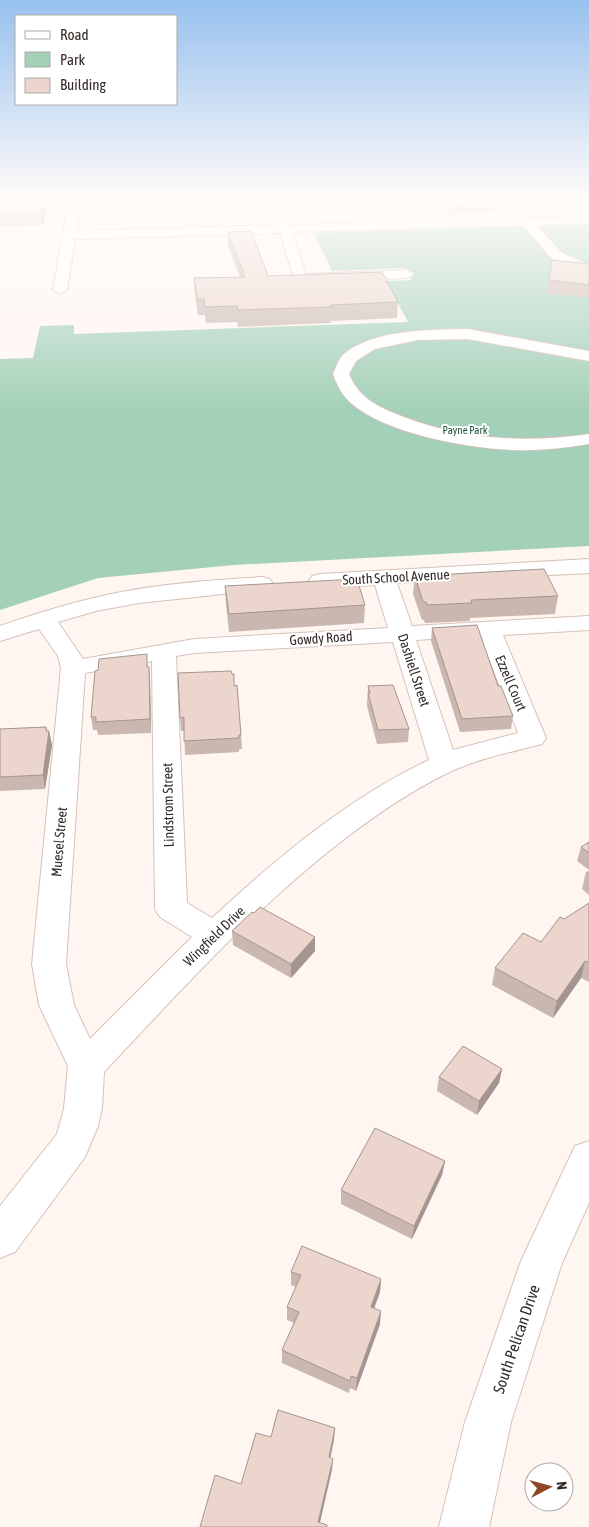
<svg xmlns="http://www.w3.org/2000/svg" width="589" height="1527" font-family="'Asap Condensed',sans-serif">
	<rect width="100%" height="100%" fill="#fff6f2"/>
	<polygon fill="#a2d0b8" points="589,224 589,546 234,565 98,578 0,610 0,359 33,358 40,326 74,325 74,334 408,322 386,281 412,280 405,268 332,271 314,233"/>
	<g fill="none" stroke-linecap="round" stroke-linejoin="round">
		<defs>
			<g id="street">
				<polygon points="69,200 81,200 76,231 277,225 269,200 281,200 289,225 517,219 501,200 513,200 530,218 589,216 589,224 536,225 562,253 589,265 589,274 552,259 523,225 292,232 306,274 407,270 414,274 407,278 301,282 294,278 280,233 75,239 67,290 60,294 53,290"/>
				<path d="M 468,329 L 589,351 L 589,361 L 468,339 L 418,340 L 375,349 L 356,361 L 349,374 C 359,399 380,408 404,417 C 464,440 526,443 589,434 L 589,444 C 564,448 539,451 513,450 C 467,448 386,434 351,403 C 342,395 337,385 333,374 C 336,368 339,358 344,354 C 375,329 430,330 468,329 Z"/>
				<path d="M 589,559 L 589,573 L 397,583 L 412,626 L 589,616 L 589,630 L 503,635 L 546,738 L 542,744 C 512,752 480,758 452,771 C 413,789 377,814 343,840 C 255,908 180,991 104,1072 L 102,1108 L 98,1126 L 85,1157 L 15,1252 L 0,1258 L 0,1206 L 57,1134 L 64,1108 L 68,1066 L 39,1005 L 32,964 L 61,668 L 58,656 L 39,629 L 0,641 L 0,626 C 40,612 80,600 121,592 C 168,583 215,580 262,577 L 270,579 L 273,584 L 270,589 L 139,603 L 96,611 L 58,622 L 83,659 L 194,639 L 388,628 L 375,585 L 320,588 L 312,586 L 309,581 L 312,576 L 320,574 ZM 480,636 L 518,733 L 453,750 L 416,640 ZM 393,642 L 429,760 C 348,798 277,858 212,918 L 187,903 L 176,656 L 194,653 ZM 152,661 L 155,909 L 160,917 L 192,937 L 90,1039 L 74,1005 L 66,964 L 85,673 Z"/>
				<polygon points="589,1141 589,1203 562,1263 511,1422 489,1527 439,1527 465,1422 521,1261 575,1146"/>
			</g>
		</defs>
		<use href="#street" stroke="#d6c1b9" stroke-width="2"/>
		<use href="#street" fill="#fff" fill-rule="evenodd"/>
	</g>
	<g fill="#cab7b0">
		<polygon points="0,200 48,203 43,225 0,226"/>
		<polygon points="449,200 496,202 495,212 448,214"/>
		<polygon points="228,232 268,276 398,302 397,318 331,321 331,323 238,327 237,322 206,323 205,315 198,315 195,294 194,278 240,277 228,246"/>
		<polygon points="552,260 589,264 589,298 547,293"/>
		<polygon points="415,576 558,596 555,614 470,618 470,621 425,623 424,620 422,620 413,594"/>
		<polygon points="225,586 365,605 364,623 229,632 226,604"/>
		<polygon points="432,628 498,686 513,716 511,729 460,732 431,641"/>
		<polygon points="148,667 150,681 151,733 98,735 97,730 93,730 91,717"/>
		<polygon points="234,686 241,735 242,749 239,749 239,752 185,755 184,731 181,731 180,718"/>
		<polygon points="368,686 409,729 408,742 377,744 367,706"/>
		<polygon points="46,727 47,731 49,731 52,745 45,789 0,791 0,729"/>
		<polygon points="589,842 589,870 577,861 581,847"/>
		<polygon points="589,871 589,895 582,889 586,872"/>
		<polygon points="589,903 589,982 581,978 553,1018 492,985 495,968 541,942"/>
		<polygon points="254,913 315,937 315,951 291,978 233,945 232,931"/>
		<polygon points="502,1069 499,1083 477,1115 437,1091 439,1077"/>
		<polygon points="445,1161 442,1175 412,1239 341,1204 341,1190"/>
		<polygon points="291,1272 381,1279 380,1292 374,1308 380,1324 356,1391 350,1388 349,1393 282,1363 282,1350 294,1323 287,1320 287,1307 296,1287 291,1285"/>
	</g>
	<g fill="#a49590">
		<polygon points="44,200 48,200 48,203 43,225 41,212"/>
		<polygon points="149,667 150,681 151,733 150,719"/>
		<polygon points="46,727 48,738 49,731 52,745 45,789 43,775"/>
		<polygon points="315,937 315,951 291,978 291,964"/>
		<polygon points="585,961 581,978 553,1018 557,1001"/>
		<polygon points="502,1069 499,1083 477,1115 479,1101"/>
		<polygon points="445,1161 442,1175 412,1239 414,1226"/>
		<polygon points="381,1279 380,1292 370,1320 371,1307"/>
		<polygon points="381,1311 380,1324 356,1391 357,1378"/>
		<polygon points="335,1428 334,1440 328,1469 329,1457"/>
		<polygon points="333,1459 332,1470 319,1527 318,1522"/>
	</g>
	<g fill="#ebd5cd" stroke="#a49590">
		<polygon points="0,200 44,200 41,212 0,213"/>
		<polygon points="449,200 494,200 496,202 449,204"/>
		<polygon points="251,231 268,276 382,272 398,302 331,305 332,307 238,310 237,306 205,307 204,299 197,299 194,278 245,277 228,232"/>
		<polygon points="552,260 589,264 589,285 549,280"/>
		<polygon points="544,569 558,596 471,600 472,603 427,605 426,602 423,602 415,576"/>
		<polygon points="357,579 365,605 229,614 225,586"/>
		<polygon points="477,625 498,686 501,686 513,716 462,719 432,628"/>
		<polygon points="147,654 147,667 149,667 150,719 96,722 96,717 91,717 95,671 98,670 99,659"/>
		<polygon points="231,671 232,674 234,674 234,686 237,685 241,735 239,735 239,738 184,741 184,717 180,718 178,673"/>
		<polygon points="393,685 409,729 378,730 368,693 370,693 368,686"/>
		<polygon points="46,727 46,731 49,731 43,775 0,777 0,729"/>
		<polygon points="589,842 589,853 581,847"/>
		<polygon points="589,903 589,963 585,961 557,1001 495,968 523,933 541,942 560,917 564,919"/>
		<polygon points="260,907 315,937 291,964 232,931 252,912 254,913"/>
		<polygon points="463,1046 502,1069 479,1101 439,1077"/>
		<polygon points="375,1128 445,1161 414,1226 341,1190"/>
		<polygon points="302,1246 381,1279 371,1307 381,1311 357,1378 351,1376 350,1381 282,1350 299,1312 287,1307 301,1275 291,1272"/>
		<polygon points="278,1410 335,1428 329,1457 333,1459 318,1522 327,1525 327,1527 200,1527 215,1475 241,1484 256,1433 271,1437"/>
	</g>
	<linearGradient id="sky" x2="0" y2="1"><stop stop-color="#97c1ee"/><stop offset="0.48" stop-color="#fffbf9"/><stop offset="1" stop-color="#fffbf9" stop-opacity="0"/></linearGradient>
	<rect width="589" height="414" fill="url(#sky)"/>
	<g text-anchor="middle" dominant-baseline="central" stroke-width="4" stroke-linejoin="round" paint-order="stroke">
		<g font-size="11" fill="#1c553d" stroke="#fff">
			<text x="465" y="430">Payne Park</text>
		</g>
		<g font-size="14" fill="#342b28" stroke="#fff">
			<text transform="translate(396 577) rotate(-3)">South School Avenue</text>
			<text transform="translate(321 638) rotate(-4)">Gowdy Road</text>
			<text transform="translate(414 670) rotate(72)">Dashiell Street</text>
			<text transform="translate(511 683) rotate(67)">Ezzell Court</text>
			<text transform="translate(168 805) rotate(-91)">Lindstrom Street</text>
			<text transform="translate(59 842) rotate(-85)">Muesel Street</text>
			<text transform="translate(214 936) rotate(-44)">Wingfield Drive</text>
		</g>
		<g font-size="16" fill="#342b28" stroke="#fff">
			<text transform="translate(516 1339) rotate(-71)">South Pelican Drive</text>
		</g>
	</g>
	<rect x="15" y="15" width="162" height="90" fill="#ffffff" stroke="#aeaaa9"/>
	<rect x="25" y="31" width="25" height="8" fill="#ffffff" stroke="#aeaaa9"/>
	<text x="60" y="40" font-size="15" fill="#342b28">Road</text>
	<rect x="25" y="52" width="25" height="15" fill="#a2d0b8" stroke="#aeaaa9"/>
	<text x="60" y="65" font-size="15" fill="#342b28">Park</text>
	<rect x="25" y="78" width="25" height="15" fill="#ebd5cd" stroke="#aeaaa9"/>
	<text x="60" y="90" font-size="15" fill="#342b28">Building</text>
	<g transform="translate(549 1487) rotate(84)"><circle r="24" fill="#ffffff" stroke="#aeaaa9"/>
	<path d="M0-4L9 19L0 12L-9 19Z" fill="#8d4722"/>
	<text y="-8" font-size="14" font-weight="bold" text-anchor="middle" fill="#342b28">N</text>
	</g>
</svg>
